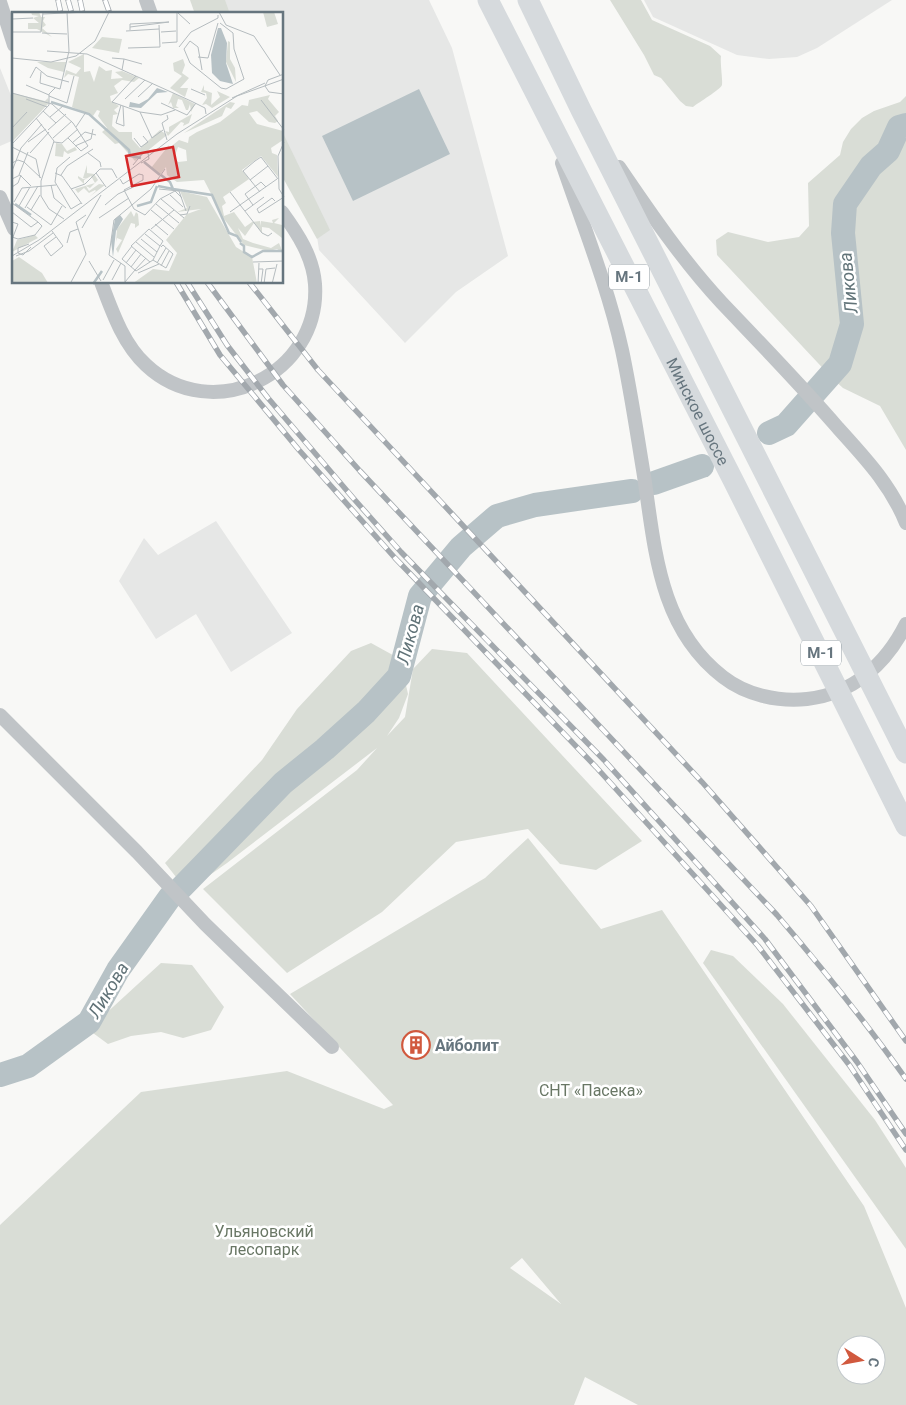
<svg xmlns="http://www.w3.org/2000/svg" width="906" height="1405" font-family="Roboto,sans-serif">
	<rect width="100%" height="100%" fill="#f8f8f6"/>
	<g fill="#e6e7e6">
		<polygon points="194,0 429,0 452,48 508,256 456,292 405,343 319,250 313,210 283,160 282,14 201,14"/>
		<polygon points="644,0 892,0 817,48 797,57 769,59 737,55 653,17"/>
		<polygon points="0,68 14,103 14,140 0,146"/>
		<polygon points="216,521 292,633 231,672 196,614 156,639 119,581 144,538 158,555"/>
	</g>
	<g fill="#d9ddd6" fill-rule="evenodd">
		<polygon points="190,0 225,0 230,14 195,14"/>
		<path d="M 610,0 L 641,0 L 652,20 L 710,46 L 721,56 C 720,63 723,81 722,85 C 720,90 699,102 693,107 L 686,106 L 680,101 L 661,78 L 654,75 L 644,55 Z"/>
		<polygon points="906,96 906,450 880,406 843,388 832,378 717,255 716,240 728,232 768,242 799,237 809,226 808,183 840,155 843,142 851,129 862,118 874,111 900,102"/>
		<polygon points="282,131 330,230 317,239 283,178"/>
		<polygon points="624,486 625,499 553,507 527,514 499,529 496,509 569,489"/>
		<polygon points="371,643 400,659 408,694 399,718 387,736 405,717 413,669 432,649 467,653 642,841 596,870 560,864 528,829 456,842 382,912 287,973 203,889 357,770 377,748 227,863 187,891 165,863 262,760 297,709 351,651"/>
		<path d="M 528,838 L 601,929 L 662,910 L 864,1206 L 906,1308 L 906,1405 L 638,1405 L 585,1377 L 574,1405 L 0,1405 L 0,1225 L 141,1092 L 287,1071 L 384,1109 L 393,1105 L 290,994 L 485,878 ZM 522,1258 L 561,1304 L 510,1268 ZM 846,1345 L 876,1345 L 876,1375 L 846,1375 Z"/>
		<polygon points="711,950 733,956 783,1004 875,1120 906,1168 906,1249 703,963"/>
		<polygon points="161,963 192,965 224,1007 211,1030 183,1038 161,1032 131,1036 108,1044 93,1033 102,1017"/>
	</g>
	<polygon fill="#b7c2c6" points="419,89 450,154 353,201 322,136"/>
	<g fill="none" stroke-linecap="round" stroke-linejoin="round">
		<g stroke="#b7c2c6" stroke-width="24">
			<polyline points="769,433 786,425 840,364 852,324 843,233 845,204 871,166 888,151 899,127 906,125"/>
			<polyline points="654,483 702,466"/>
			<polyline points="181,888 283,783 325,749 366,712 399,676 420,596 461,547 497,516 535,505 632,491"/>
			<polyline points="0,1075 28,1066 89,1022 118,970 170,897"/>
		</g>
		<g stroke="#c0c4c7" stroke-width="14">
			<polyline points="146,0 151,14"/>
			<polyline points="0,2 14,45"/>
			<path d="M 562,163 C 583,225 608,287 622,350 C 631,392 637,434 644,476 C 655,549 659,628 723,677 C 746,695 778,702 807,699 C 853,694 886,664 906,624"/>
			<path d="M 619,167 C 651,214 683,261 722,303 C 761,344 801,385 838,428 C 865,458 891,485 906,523"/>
			<polyline points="0,197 14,229"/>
			<path d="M 101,282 C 112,311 123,344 146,365 C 212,427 321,374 315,284 C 313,257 298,234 282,212"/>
			<polyline points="0,715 137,852 205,924 332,1047"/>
		</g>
		<g stroke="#d6dadd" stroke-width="21">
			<path id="s1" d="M 488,0 L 734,482 L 906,826"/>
			<polyline points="528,0 581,110 906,753"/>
		</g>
		<defs>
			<g id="rail">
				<polyline points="58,0 61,14"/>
				<polyline points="68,0 72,14"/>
				<polyline points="80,0 83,14"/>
				<polyline points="105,0 110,14"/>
				<polyline points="176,282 220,355 299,450 395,558 596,767 758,946 850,1066 906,1150"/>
				<polyline points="187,282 227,345 268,398 354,499 401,552 604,760 765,939 857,1062 906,1134"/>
				<path d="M 207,282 L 283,385 L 360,471 L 777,915 C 823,969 865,1021 906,1079"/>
				<polyline points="249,282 318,370 702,782 811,906 906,1041"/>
			</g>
		</defs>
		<use href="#rail" stroke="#a2a8ad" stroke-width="5.5"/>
		<use href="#rail" stroke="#fff" stroke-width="4" stroke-dasharray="11" stroke-linecap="butt"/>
	</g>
	<defs>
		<symbol id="building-ring" viewBox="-11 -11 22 22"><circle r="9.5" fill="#fff" stroke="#d1593e" stroke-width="1.5"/><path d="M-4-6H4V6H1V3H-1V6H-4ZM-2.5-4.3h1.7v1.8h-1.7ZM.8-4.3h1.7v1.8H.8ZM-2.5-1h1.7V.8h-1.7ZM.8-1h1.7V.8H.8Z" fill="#d1593e"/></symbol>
	</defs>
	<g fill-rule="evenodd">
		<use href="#building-ring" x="400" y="1029" width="32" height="32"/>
	</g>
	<g text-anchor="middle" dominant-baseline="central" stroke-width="5" stroke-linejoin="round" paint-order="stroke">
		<g fill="#fff" stroke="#949ea5" stroke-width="1">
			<rect x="609" y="264.5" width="40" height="25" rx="4"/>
			<rect x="801" y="640.5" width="40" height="25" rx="4"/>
		</g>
		<g font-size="15" font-weight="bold" fill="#66757e">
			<text x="629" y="277">М-1</text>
			<text x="821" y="653">М-1</text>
		</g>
		<g font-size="16" fill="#66757e" stroke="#fff">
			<text stroke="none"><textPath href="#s1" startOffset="462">Минское шоссе</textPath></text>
		</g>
		<g font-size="16" font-weight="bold" fill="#66757e" stroke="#fff" text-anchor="start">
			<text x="435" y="1045">Айболит</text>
		</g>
		<g font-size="16" fill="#697765" stroke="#fff">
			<text x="591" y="1090">СНТ «Пасека»</text>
			<text x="264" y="1231">Ульяновский<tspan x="264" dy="18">лесопарк</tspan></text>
		</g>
		<g font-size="18" font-style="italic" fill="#617378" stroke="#fff">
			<text transform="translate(848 283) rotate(-96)">Ликова</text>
			<text transform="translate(410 634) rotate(-75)">Ликова</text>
			<text transform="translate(108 990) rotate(-59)">Ликова</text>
		</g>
	</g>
	<g transform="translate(12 12)">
		<rect width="271" height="271" fill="#f8f8f6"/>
		<path d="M 19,0 L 27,0 L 29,5 L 33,5 L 31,9 L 34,13 L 30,16 L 40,25 L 25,17 L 16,17 L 16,11 L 27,11 L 21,6 L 27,4 L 20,3 ZM 251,0 L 262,0 L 266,12 L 255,15 ZM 90,25 L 110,27 L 107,41 L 80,36 ZM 216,29 L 218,30 L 218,47 L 223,56 L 224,70 L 214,50 ZM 72,42 L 72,60 L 78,59 L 82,70 L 87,54 L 94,59 L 100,58 L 99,67 L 111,66 L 103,60 L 110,59 L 127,66 L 122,70 L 110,68 L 102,74 L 106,81 L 98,84 L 99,89 L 107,94 L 102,98 L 106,102 L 101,103 L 100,114 L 107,120 L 120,120 L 120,127 L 128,136 L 148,118 L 155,123 L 123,149 L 107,131 L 103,132 L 90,120 L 95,116 L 86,104 L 88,99 L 85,98 L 81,104 L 60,95 L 67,65 L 56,62 L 52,66 L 54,58 L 64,62 L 69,56 L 56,50 ZM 171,47 L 173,53 L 170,61 L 177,66 L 168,76 L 176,76 L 173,85 L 158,76 L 170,64 L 162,59 L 161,51 ZM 25,50 L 54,50 L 52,60 L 36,56 ZM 192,73 L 192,78 L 200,81 L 199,93 L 208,85 L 205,79 L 218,85 L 200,96 L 194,92 L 190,93 L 195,86 L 194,81 L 189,80 ZM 0,81 L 33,89 L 36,86 L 37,91 L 0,130 ZM 161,81 L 183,92 L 179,100 L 178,92 L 176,98 L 169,98 L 174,98 L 170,88 L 166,87 L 164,94 L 167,96 L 161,96 L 159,90 L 156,93 ZM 258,83 L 256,87 L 267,100 L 263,104 L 266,109 L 263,111 L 257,110 L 245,99 L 237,101 L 245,112 L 271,119 L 271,128 L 259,136 L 260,141 L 265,143 L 266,165 L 249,144 L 230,158 L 237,167 L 211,185 L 214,191 L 210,194 L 212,204 L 222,200 L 233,215 L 240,210 L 248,209 L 248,214 L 249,209 L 261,211 L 260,208 L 267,206 L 262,211 L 270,213 L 271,208 L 270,226 L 257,216 L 250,215 L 250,221 L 242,211 L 233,224 L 226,216 L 231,227 L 241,231 L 259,236 L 267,231 L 271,241 L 265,237 L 257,239 L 232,233 L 212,207 L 192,168 L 165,170 L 155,163 L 154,155 L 148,163 L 139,156 L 157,133 L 156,137 L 167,128 L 176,131 L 177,125 L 185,120 L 208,110 L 230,93 L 236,94 L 237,88 ZM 166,135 L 174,138 L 175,149 L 166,150 L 162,146 ZM 218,90 L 223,91 L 219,97 L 214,95 L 210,104 L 172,121 ZM 180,102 L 177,111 L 171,114 L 172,111 L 169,110 L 156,124 L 153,119 L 157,120 L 157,115 ZM 44,131 L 50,132 L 55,139 L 63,135 L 65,138 L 56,142 L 52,139 L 51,145 L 43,144 ZM 75,153 L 75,161 L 82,162 L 86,168 L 78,176 L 74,174 L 77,179 L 87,172 L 93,173 L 77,185 L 84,179 L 83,178 L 77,181 L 72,176 L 66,181 L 63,177 L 83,171 L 79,164 L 72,168 L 72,172 L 66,166 L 66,164 L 71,167 L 75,166 L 71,166 ZM 168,179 L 195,185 L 224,235 L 240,245 L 245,271 L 120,272 L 141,257 L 157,259 L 165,241 L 154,228 L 175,202 L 189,197 L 165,200 L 175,196 ZM 119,199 L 122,205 L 124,200 L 126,202 L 127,213 L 123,216 L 123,212 L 119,211 L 106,241 L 104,237 L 110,228 L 105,226 L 104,230 L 105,217 ZM 23,223 L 26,226 L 0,240 L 5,228 ZM 7,245 L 30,261 L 36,271 L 0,271 L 0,249 Z" fill="#d9ddd6" fill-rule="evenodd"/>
		<path d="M 206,16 L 209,16 L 215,31 L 214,51 L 221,72 L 208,69 L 200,61 L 199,43 ZM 145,76 L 156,80 L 145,81 L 129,96 L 117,95 L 118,90 L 127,92 L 136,87 ZM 108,203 L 111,207 L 104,219 L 101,245 L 99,229 L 103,207 Z" fill="#b7c2c6"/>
		<path fill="none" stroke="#b7c2c6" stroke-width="2.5" d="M 39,90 L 77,102 L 117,138 L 118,144 L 129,146M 132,150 L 148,163M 149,163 L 158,170 L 161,177 L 200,183 L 217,221 L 225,224 L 229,230M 146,174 L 161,177M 3,192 L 19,203M 125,194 L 139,190 L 145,174M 228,231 L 232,234 L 232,240 L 240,245 L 251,239 L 272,239M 81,272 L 90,259"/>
		<path fill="none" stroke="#b5bcbf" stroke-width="1" d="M 207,0 L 214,13 L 242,24 L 268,63M 166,1 L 178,12M 31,2 L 76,0M 0,7 L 21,6M 118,15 L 157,10M 118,18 L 118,12 L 157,10M 114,19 L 147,17M 0,20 L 29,20 L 31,0M 149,20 L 164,19M 30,21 L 55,22M 150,31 L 165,30 L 165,0M 167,35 L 179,20 L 206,6 L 206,3M 116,36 L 148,35 L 147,13M 35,39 L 75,42 L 179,89 L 193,96 L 194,102M 186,45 L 196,46 L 206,11M 0,46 L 39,50 L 64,44 L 83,29 L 97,0M 100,46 L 112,47 L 110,58M 112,47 L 130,52M 190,58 L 186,35 L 178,29 L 172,37 L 178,51 L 209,76 L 214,77 L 232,67 L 222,37 L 221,21 L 208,11M 29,60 L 28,71 L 48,77 L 57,39 L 55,0M 272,62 L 256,68 L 253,74 L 257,80 L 272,82M 124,64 L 100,90 L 128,100 L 149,103 L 163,98M 18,66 L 24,55 L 35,64 L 57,70M 14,73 L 37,83M 179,77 L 193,83M 0,81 L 40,92 L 61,111 L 76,134 L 69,139 L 56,126M 37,84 L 55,91 L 62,64M 126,85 L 141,71M 220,86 L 253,71M 14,87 L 35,95M 113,87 L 133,68M 249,88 L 272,118M 149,91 L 175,103 L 184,91M 109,93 L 104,111 L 112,114 L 111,94M 31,99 L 44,111M 128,100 L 140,126 L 151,118M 38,105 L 51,94M 24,106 L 42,129 L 29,169 L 29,184 L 37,197 L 52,207M 64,115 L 74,100M 0,116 L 15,100M 36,118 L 54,102M 41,126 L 60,109M 122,126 L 129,135 L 136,130 L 131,124M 155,128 L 150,111 L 156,107 L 155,103M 16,130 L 34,117M 42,130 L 50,131 L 66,117M 272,130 L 266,144 L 267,177 L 272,185M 60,131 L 73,120 L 84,123M 0,132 L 37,93 L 37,82 L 43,76M 63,134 L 79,127 L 81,117M 0,135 L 24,147 L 28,166M 18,141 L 37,120M 76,141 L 88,150 L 89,155M 58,145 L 45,156 L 43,170 L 59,197 L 69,191M 0,151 L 6,148 L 12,150 L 29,166M 121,153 L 131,141 L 136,141 L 137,147 L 129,151M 88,157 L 100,157 L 105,166M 0,159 L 9,136 L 30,112M 43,161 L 50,164 L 70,192M 84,161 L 94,175M 7,163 L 16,140M 49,163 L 55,154 L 81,137M 0,167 L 8,163 L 19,174M 108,167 L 111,172 L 127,162 L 131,163 L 131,168 L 112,178 L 122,197 L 133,203 L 148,187 L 163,179 L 170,186M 238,168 L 256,154M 39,173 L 42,186 L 54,196M 0,175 L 6,171 L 9,163M 59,177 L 73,172 L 88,157M 147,177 L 167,179 L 174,199M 218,180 L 250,221 L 256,224 L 260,221M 248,180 L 231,159 L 243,149 L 249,145 L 266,167M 158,183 L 171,195M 149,187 L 172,206M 263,189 L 260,186 L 245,197 L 247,201 L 272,185M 2,190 L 10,176 L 44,173M 0,191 L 26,210M 144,192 L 167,211M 93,193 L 106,182 L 128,172M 241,193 L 233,182 L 249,170 L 254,175M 7,194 L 18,175M 15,195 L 39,213 L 50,194M 13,196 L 26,174M 19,198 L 28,183M 139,198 L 162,217M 233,199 L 252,185M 0,200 L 19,215 L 26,210 L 30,214 L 23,223M 218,200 L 265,167M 168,203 L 175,202 L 178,194M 87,206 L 117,186M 0,210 L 6,212 L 1,225M 143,212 L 156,223M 70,216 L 89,183M 139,217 L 162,198M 40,219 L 51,234 L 39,244 L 32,234 L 44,225M 0,225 L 6,227 L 23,223M 129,227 L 145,240M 124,230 L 142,245M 55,231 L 58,220 L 66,217M 17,232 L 6,236 L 6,241 L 11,243 L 19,235M 120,234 L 110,247 L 124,259 L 141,248 L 148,234 L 133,222M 0,244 L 27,228 L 165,122 L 225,84 L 272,67M 4,244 L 17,239 L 41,221M 141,248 L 154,256 L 161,242 L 151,233 L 149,235M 77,249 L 89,269M 138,250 L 119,234 L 137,217 L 151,229 L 148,234M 241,250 L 272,249M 114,251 L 124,238M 145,251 L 154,236M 149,254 L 157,239M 119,255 L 129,242M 247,257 L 251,257 L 249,272M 123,258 L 134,246M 126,261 L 147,252M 91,268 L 102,248M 100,268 L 109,251M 113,270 L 113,254 L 97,243 L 102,208 L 139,177 L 153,157M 113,270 L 123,258M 58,272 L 74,242 L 64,210 L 74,203M 246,272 L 247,251M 252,272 L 254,257 L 263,256M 260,272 L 265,252"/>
		<path fill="#d62828" fill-opacity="0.15" stroke="#d62828" stroke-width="2.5" d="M 161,135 L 167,165 L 120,174 L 114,144 Z"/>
		<rect width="271" height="271" fill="none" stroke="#66757e" stroke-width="2.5"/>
	</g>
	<g transform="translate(861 1360) rotate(101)"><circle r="24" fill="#ffffff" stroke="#c2c8cb"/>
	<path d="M0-4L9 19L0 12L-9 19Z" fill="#d1593e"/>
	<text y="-8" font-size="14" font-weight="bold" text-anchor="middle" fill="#66757e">С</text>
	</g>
</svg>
